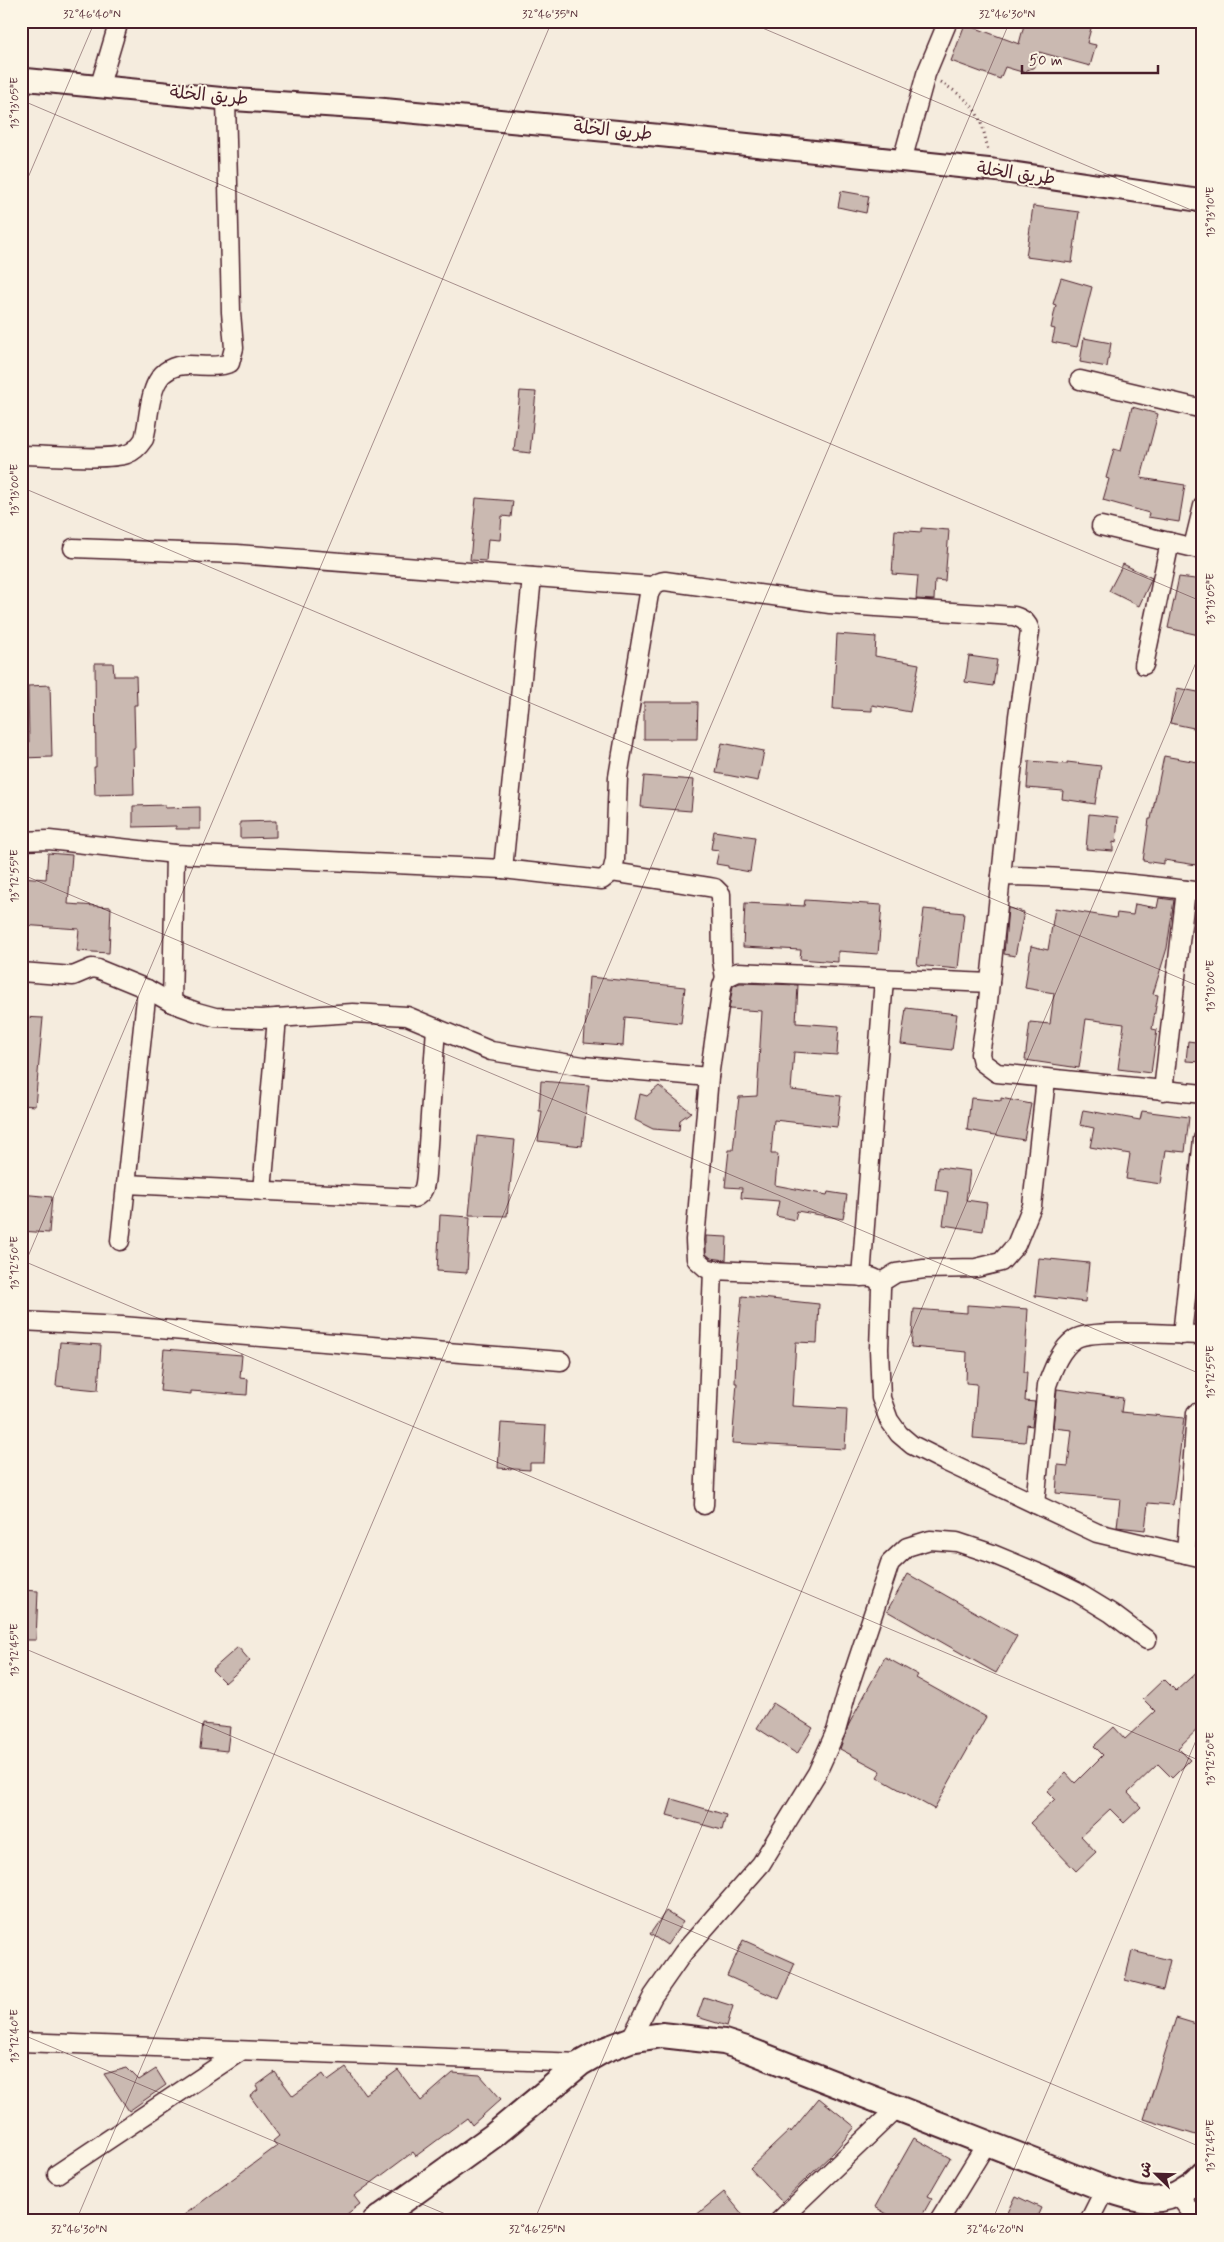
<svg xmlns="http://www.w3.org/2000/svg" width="1224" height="2242" font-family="Mynerve,'Playpen Sans Arabic',sans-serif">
	<rect width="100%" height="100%" fill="#f5ecde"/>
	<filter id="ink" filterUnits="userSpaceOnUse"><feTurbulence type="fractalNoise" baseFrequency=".02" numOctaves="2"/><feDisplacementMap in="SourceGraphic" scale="10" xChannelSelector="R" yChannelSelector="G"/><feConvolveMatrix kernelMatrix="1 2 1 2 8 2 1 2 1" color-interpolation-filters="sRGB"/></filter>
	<g filter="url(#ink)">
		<g fill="#cab9b1" stroke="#4a1f2b">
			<polygon points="1025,21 1093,21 1087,43 1096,45 1090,66 1039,52 1035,67 1022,72 1005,67 1000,79 951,61 965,24 1019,44"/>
			<polygon points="841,191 869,196 866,213 838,207"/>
			<polygon points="1033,206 1079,212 1072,263 1026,257"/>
			<polygon points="1061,278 1092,287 1077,347 1052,342 1055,329 1051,328 1056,305 1053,304"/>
			<polygon points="1084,338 1111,343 1107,367 1080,362"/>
			<polygon points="520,391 536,392 530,453 514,451"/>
			<polygon points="1132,407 1158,414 1141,478 1185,485 1179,522 1148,517 1149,513 1103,500 1109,479 1106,478 1114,449 1121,451"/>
			<polygon points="476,498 513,501 511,517 502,516 500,540 488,539 486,561 470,560"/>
			<polygon points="921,528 949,530 945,581 935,580 934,600 916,599 918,576 892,574 895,530 921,532"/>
			<polygon points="1123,564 1152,578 1139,606 1109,591"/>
			<polygon points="1179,577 1203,580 1203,636 1168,628"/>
			<polygon points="837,634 876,637 875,656 919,664 910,712 872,705 872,711 833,709"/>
			<polygon points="969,656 997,660 993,686 965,682"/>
			<polygon points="95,663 113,663 114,676 136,676 137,705 134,705 135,748 133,748 134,794 95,795 94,767 96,767"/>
			<polygon points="50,685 52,757 21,758 21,743 29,743 28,686"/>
			<polygon points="1177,688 1203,693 1203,730 1170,723"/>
			<polygon points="644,702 698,702 697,739 644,739"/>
			<polygon points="722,743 764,751 758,781 716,773"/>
			<polygon points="1164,756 1203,763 1203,866 1164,860 1164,864 1143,861 1149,819 1151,819"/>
			<polygon points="1029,761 1067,764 1067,762 1101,766 1095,804 1062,799 1063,791 1027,788"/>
			<polygon points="644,776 694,780 691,811 641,807"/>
			<polygon points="165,805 165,808 200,807 200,829 176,829 176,826 133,827 133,806"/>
			<polygon points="1089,814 1118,817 1116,843 1113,842 1113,851 1086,849"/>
			<polygon points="276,821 276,837 240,838 240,822"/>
			<polygon points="714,831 755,837 750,872 728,868 728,866 716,864 719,850 711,849"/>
			<polygon points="48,853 72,855 68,904 111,907 109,953 77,951 79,929 21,925 21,877 46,879"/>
			<polygon points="1159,898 1174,900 1167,948 1153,994 1158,995 1152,1029 1157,1030 1151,1073 1118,1069 1124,1024 1086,1019 1079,1068 1025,1060 1030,1022 1050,1024 1054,993 1025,988 1031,946 1048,950 1055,908 1116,918 1117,913 1133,915 1135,904 1157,908"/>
			<polygon points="805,900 882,905 878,954 838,951 838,962 800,959 801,950 743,947 745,903 804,906"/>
			<polygon points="1008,908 1024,912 1015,956 1004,954"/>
			<polygon points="924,909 964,913 958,969 917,965"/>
			<polygon points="589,977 685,987 681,1023 625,1017 623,1046 584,1043"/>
			<polygon points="740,983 798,985 796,1023 839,1026 837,1055 794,1052 791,1090 841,1096 837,1127 774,1120 771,1154 778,1154 775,1185 827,1195 828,1192 847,1195 843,1219 797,1211 795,1220 776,1216 779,1201 741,1198 742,1188 725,1187 729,1150 733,1150 739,1097 757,1096 762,1011 729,1009 733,986"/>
			<polygon points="906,1008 957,1014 952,1050 901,1044"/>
			<polygon points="21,1017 43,1018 35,1106 21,1105"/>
			<polygon points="1188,1041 1203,1043 1203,1062 1186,1061"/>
			<polygon points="541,1081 589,1085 582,1146 538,1141 542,1111 539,1111"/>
			<polygon points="659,1086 691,1112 680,1120 679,1131 653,1129 635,1120 640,1094 647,1096"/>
			<polygon points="971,1098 1001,1101 1001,1098 1031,1104 1024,1140 967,1130"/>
			<polygon points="1083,1110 1140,1120 1142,1111 1189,1117 1185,1152 1166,1150 1161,1184 1126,1179 1130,1154 1090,1147 1094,1128 1080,1125"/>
			<polygon points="477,1136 515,1140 507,1216 469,1215"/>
			<polygon points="938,1167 970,1171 966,1200 987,1203 983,1231 943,1225 948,1192 935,1190"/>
			<polygon points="21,1194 52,1197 49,1233 21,1231"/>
			<polygon points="440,1215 470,1217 467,1273 437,1271"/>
			<polygon points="706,1236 727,1237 726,1260 711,1258 706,1254"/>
			<polygon points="1039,1258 1089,1263 1085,1302 1035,1296"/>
			<polygon points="742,1296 819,1304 817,1343 796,1342 792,1406 847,1409 845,1449 732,1443 737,1383 735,1383 736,1352"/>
			<polygon points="967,1305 1028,1309 1024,1372 1027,1372 1025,1401 1035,1402 1032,1426 1027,1425 1025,1442 973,1438 977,1384 966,1383 967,1352 911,1347 914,1309 967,1313"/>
			<polygon points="60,1342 101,1345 98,1390 56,1386"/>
			<polygon points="164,1349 242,1355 240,1378 248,1379 247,1395 191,1391 191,1394 160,1391"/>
			<polygon points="1057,1389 1123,1398 1121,1412 1184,1418 1173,1505 1148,1503 1145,1530 1117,1527 1120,1499 1056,1493 1058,1465 1068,1466 1072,1430 1053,1428"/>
			<polygon points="501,1423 546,1426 544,1463 530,1463 530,1470 498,1468"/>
			<polygon points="908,1574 1017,1636 996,1673 887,1611"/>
			<polygon points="21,1590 38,1591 36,1640 21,1640"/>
			<polygon points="238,1647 250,1661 225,1683 212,1670"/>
			<polygon points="885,1657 918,1675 916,1678 986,1717 934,1809 877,1777 881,1771 840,1749 848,1726"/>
			<polygon points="1203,1666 1203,1724 1178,1748 1190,1760 1172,1778 1158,1764 1128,1793 1141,1807 1124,1823 1110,1809 1081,1836 1096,1852 1076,1871 1030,1823 1055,1799 1047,1791 1066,1773 1075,1783 1103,1755 1094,1746 1114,1727 1125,1739 1155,1711 1143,1699 1164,1679 1176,1691"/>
			<polygon points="773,1703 813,1728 797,1754 757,1728"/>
			<polygon points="203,1724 230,1727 227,1751 200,1748"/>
			<polygon points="672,1799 726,1815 722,1830 667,1815"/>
			<polygon points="666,1911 683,1922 667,1945 650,1934"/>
			<polygon points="743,1940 795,1963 779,1999 727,1976"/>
			<polygon points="1132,1951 1170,1960 1163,1990 1125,1980"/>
			<polygon points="704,1997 733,2006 727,2026 697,2017"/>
			<polygon points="1176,2018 1203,2026 1203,2124 1199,2136 1144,2119"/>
			<polygon points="127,2068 139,2080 156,2069 166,2085 129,2111 104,2074"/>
			<polygon points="346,2068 365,2094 398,2070 421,2101 453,2073 480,2075 501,2099 472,2125 467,2118 416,2156 413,2152 354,2196 360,2204 338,2221 176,2221 277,2146 273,2141 279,2136 250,2096 258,2090 256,2086 275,2072 293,2096 323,2074 328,2081"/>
			<polygon points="819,2098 855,2127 834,2152 782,2202 750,2168 790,2130 791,2132"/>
			<polygon points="914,2138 950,2158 928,2196 932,2198 919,2221 899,2221 875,2207"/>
			<polygon points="724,2192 748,2221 689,2221"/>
			<polygon points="1016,2196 1041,2208 1035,2221 1004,2221"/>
		</g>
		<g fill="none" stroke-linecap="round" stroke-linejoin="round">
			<defs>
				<g id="minor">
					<polyline points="100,85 119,21"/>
					<polyline points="902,161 926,74 948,21"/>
					<polyline points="1080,380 1203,409"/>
					<path d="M 21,455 C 46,455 106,461 127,454 C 134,452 140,445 144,439 C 152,410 146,365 188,365 C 202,365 217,368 230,363 L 234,348 L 231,312 L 226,99"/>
					<polyline points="1101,526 1203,550"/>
					<polyline points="1193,547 1203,506"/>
					<polyline points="73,548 237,554 652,586"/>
					<polyline points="1144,665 1170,542"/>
					<path d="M 21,841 L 49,840 L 175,854 L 503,869 L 602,880 L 612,872 L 615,860 L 618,777 L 649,594 C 653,586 656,582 665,581 L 830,604 L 1014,616 C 1023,619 1028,622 1030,631 L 1018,716 L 1001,876"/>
					<polyline points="503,869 532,577"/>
					<polyline points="612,872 709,887 715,888 721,894 722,961 725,978"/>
					<path d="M 1203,892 C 1136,884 1069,876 1001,876 L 987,1011 L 980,1054 L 982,1062 L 997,1073 L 1203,1094"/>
					<polyline points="21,972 73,976 92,968 98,969 147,989 172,1003 197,1012 215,1017 261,1019 353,1013 407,1016 491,1051 583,1066 709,1077"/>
					<path d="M 990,983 L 738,972 L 725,978 L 722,986 L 709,1077 L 695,1240 L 696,1259 L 706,1268 L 713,1270 L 871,1277 C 877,1279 880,1281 881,1288 L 879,1349 L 881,1398 L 889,1420 L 899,1434 L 912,1445 L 944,1461 L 1097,1533 L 1203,1558"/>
					<polyline points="172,1003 175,854"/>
					<polyline points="1163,1091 1186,890"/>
					<path d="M 126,1184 L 414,1198 C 425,1193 425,1185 426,1174 L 436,1028"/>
					<polyline points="262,1191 277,1018"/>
					<polyline points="120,1241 147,989"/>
					<polyline points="861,1277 884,979"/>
					<polyline points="880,1283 896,1273 924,1269 976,1268 1001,1262 1016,1245 1032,1206 1046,1079"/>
					<polyline points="21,1321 122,1326 561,1361"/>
					<polyline points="1182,1335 1203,1139"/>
					<path d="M 1035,1504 L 1047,1385 C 1053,1369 1060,1349 1075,1339 C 1092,1328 1178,1335 1203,1335"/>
					<polyline points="704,1505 713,1270"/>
					<polyline points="1186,1554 1196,1413"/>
					<polyline points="630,2040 653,1996 683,1953 761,1864 817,1773 836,1731 847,1692 890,1563 907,1547 930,1540 957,1542 990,1553 1043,1575 1075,1591 1111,1613 1147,1640"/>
					<polyline points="21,2042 581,2063"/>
					<polyline points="57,2174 241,2051"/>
					<polyline points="1177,2194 1188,2208 1203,2219"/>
					<polyline points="779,2221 898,2107"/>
					<polyline points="939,2221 988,2141"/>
					<polyline points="1089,2221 1105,2189"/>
				</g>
				<polyline id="tertiary" points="21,79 226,99 379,109 665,136 993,170 1203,201"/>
				<path id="secondary" d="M 375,2221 L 493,2136 L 581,2063 L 604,2050 L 630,2040 L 662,2035 L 724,2042 L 746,2049 L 1105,2189 C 1134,2198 1157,2208 1185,2189 C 1192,2185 1198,2181 1203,2174"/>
			</defs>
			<use href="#minor" stroke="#4a1f2b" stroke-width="21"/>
			<use href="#tertiary" stroke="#4a1f2b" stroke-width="25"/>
			<use href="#secondary" stroke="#4a1f2b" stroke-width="28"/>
			<path stroke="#4a1f2b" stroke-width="3" stroke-dasharray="1 4" stroke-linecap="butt" d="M 940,82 C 974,102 980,111 988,150"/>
			<use href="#minor" stroke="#fcf5e5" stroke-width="18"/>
			<use href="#tertiary" stroke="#fcf5e5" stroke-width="21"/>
			<use href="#secondary" stroke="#fcf5e5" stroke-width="24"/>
		</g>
	</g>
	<path fill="none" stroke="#4a1f2b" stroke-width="1" stroke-opacity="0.45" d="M 746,21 L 1203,215M 21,100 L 1203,602M 21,194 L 95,21M 21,487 L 1203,988M 21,874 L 1203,1375M 21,1260 L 1203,1762M 21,1273 L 552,21M 21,1647 L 1203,2148M 21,2034 L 462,2221M 76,2221 L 1010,21M 534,2221 L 1203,646M 992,2221 L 1203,1724"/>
	<g text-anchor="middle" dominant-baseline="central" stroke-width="4" stroke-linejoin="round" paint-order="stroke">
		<g font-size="18" fill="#4a1f2b" stroke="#fcf5e5">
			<text transform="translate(209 96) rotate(5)">طريق الخلة</text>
			<text transform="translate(613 131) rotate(5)">طريق الخلة</text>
			<text transform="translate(1016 174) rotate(8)">طريق الخلة</text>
		</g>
	</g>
	<rect width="1224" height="2242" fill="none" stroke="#fcf5e5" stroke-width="55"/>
	<g transform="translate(1156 2174) rotate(293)" stroke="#fcf5e5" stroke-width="4" paint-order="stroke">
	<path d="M0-4L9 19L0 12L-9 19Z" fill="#4a1f2b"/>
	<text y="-8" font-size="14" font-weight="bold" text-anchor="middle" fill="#4a1f2b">ش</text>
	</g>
	<path d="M1022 65v8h136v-8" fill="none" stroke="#4a1f2b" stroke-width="2.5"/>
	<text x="1029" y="65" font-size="15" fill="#4a1f2b" stroke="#fcf5e5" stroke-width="4" paint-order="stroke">50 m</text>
	<rect x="28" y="28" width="1168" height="2186" fill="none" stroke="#4a1f2b" stroke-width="2"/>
	<g font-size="12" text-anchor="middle" fill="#4a1f2b">
		<text x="92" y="18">32°46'40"N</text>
		<text x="550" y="18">32°46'35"N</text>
		<text x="1007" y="18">32°46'30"N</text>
		<text transform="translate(14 103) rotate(-90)" y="4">13°13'05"E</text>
		<text transform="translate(1210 212) rotate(-90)" y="4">13°13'10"E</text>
		<text transform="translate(14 490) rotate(-90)" y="4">13°13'00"E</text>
		<text transform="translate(1210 599) rotate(-90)" y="4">13°13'05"E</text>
		<text transform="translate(14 876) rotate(-90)" y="4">13°12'55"E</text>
		<text transform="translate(1210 986) rotate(-90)" y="4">13°13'00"E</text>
		<text transform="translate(14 1263) rotate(-90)" y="4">13°12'50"E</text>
		<text transform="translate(1210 1372) rotate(-90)" y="4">13°12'55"E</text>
		<text transform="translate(14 1650) rotate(-90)" y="4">13°12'45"E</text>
		<text transform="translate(1210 1759) rotate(-90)" y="4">13°12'50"E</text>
		<text transform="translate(14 2036) rotate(-90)" y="4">13°12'40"E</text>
		<text transform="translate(1210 2146) rotate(-90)" y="4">13°12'45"E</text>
		<text x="79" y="2233">32°46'30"N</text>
		<text x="537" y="2233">32°46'25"N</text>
		<text x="995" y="2233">32°46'20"N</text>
	</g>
</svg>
